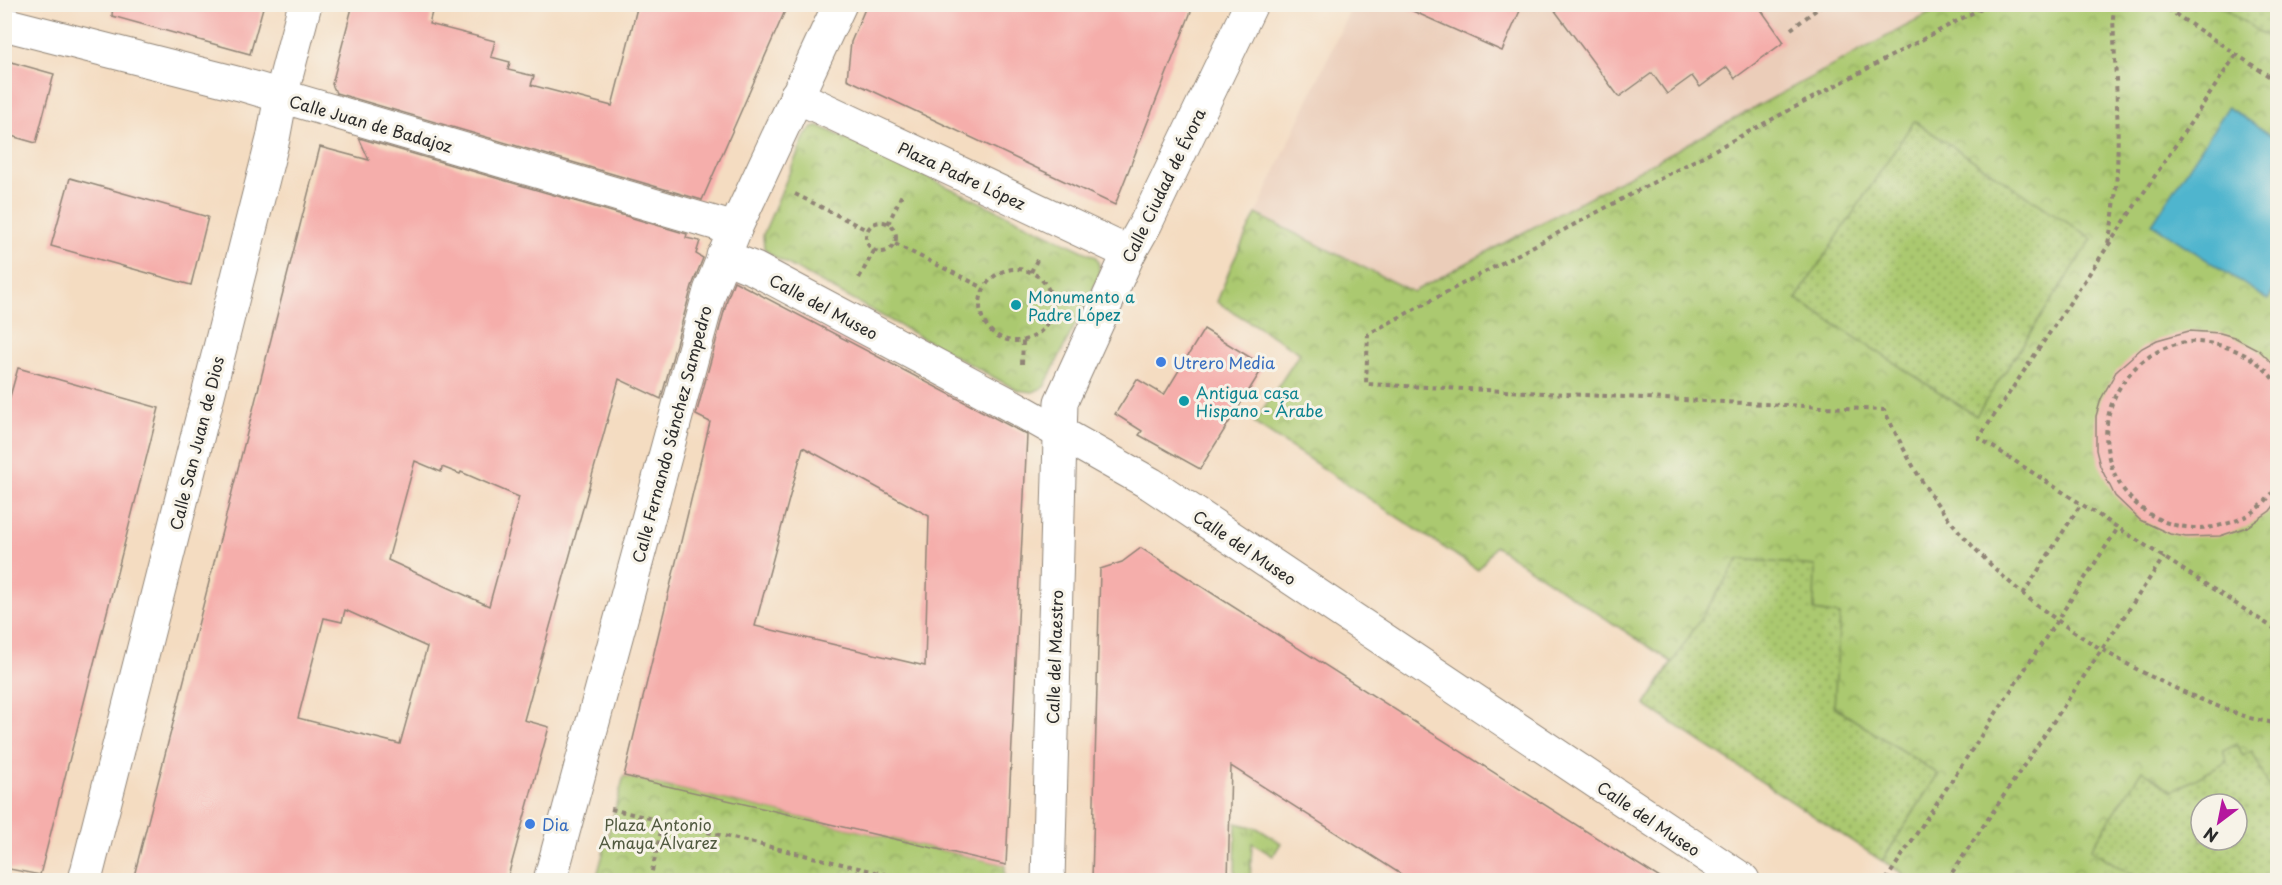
<svg xmlns="http://www.w3.org/2000/svg" width="2282" height="885" font-family="'Playpen Sans',sans-serif">
	<defs>
		<pattern id="grass-tufts" width="24" height="20" patternUnits="userSpaceOnUse" patternTransform="scale(1.5)"><rect width="24" height="20" fill="#abc970"/><path d="M3 7l-1-3M5 7V3M7 7l1-3M15 17l-1-3M17 17v-4M19 17l1-3" fill="none" stroke="#8ba35c"/></pattern>
		<pattern id="park-crowns" width="20" height="18" patternUnits="userSpaceOnUse" patternTransform="scale(1.5)"><rect width="20" height="18" fill="#abc970"/><path d="M2 6a3 3 0 1 1 6 0M12 15a3 3 0 1 1 6 0" fill="none" stroke="#8ba35c"/></pattern>
		<pattern id="garden-dots" width="8" height="8" patternUnits="userSpaceOnUse" patternTransform="scale(1.5)"><rect width="8" height="8" fill="#abc970"/><path d="M2 2h.1M6 6h.1" fill="none" stroke="#8ba35c" stroke-width="1.8" stroke-linecap="round"/></pattern>
	</defs>
	<rect width="100%" height="100%" fill="#f7f3e8"/>
	<filter id="ink" filterUnits="userSpaceOnUse"><feTurbulence type="fractalNoise" baseFrequency=".0167" numOctaves="2"/><feDisplacementMap in="SourceGraphic" scale="12" xChannelSelector="R" yChannelSelector="G"/><feConvolveMatrix kernelMatrix="1 2 1 2 8 2 1 2 1" color-interpolation-filters="sRGB"/></filter>
	<filter id="wash" filterUnits="userSpaceOnUse"><feTurbulence type="fractalNoise" baseFrequency=".008" numOctaves="4" result="noise"/><feDisplacementMap in="SourceGraphic" scale="24" xChannelSelector="R" yChannelSelector="G"/><feGaussianBlur stdDeviation="1.35" result="paint"/><feColorMatrix in="noise" values="0 0 0 0 0 0 0 0 0 0 0 0 0 0 0 0 0 1.4 0 .05"/><feComposite in="paint" operator="in"/></filter>
	<g filter="url(#wash)">
		<rect width="100%" height="100%" fill="#f4dcc1"/>
		<polygon fill="#ebcdb9" points="1352,5 1945,5 1412,292 1256,214"/>
		<polygon fill="url(#grass-tufts)" stroke="#6b7a4e" stroke-width="1.5" points="1236,823 1257,828 1281,843 1273,856 1252,843 1250,880 1235,880"/>
		<g fill="url(#park-crowns)" stroke="#6b7a4e" stroke-width="1.5" fill-rule="evenodd">
			<path d="M 1945,5 L 2277,5 L 2277,880 L 1912,880 L 1645,705 L 1672,662 L 1495,546 L 1478,570 L 1254,423 L 1300,353 L 1217,302 L 1232,264 L 1256,214 L 1413,292 ZM 2201,804 L 2237,804 L 2237,840 L 2201,840 Z"/>
			<polygon points="819,126 1096,257 1099,265 1099,277 1044,387 1033,392 1017,390 771,255 764,248 763,235 805,136 811,129"/>
			<polygon points="624,776 1005,865 1005,880 596,880"/>
		</g>
		<g fill="url(#garden-dots)" stroke="#6b7a4e" stroke-width="1.5" fill-rule="evenodd">
			<polygon points="2218,5 2277,5 2277,43"/>
			<polygon points="1914,121 2092,239 1976,416 1796,299"/>
			<polygon points="1739,559 1815,566 1814,611 1840,615 1834,707 1938,774 1882,861 1645,705"/>
			<path d="M 2237,744 L 2243,756 L 2252,751 L 2277,804 L 2277,880 L 2139,880 L 2091,849 L 2142,770 L 2173,791 L 2227,762 L 2223,751 ZM 2201,804 L 2237,804 L 2237,840 L 2201,840 Z"/>
		</g>
		<polygon fill="#50b5ce" stroke="#3e707c" stroke-width="1.5" points="2228,107 2277,139 2277,285 2268,300 2152,224"/>
		<g id="blocks">
			<g fill="#f5aeab" fill-rule="evenodd">
				<polygon points="113,4 264,4 250,54 112,16"/>
				<polygon points="353,4 434,4 429,24 495,41 491,57 510,62 508,70 534,76 531,85 612,106 638,4 788,4 702,200 336,93 332,84"/>
				<polygon points="867,4 1194,4 1115,205 847,79 851,42"/>
				<polygon points="1397,4 1523,4 1502,51"/>
				<polygon points="1550,4 1757,4 1784,42 1735,78 1727,67 1700,87 1692,76 1667,94 1652,73 1619,97"/>
				<polygon points="4,60 54,74 36,143 4,134"/>
				<path d="M 359,138 L 687,234 L 686,238 L 700,241 L 696,254 L 703,258 L 692,286 L 661,399 L 619,379 L 524,720 L 549,727 L 507,880 L 133,880 L 320,147 L 369,160 ZM 415,461 L 441,472 L 442,467 L 460,474 L 461,472 L 519,497 L 489,606 L 388,560 ZM 345,610 L 427,647 L 400,744 L 298,718 L 324,618 L 342,622 Z"/>
				<polygon points="70,178 208,217 191,285 51,246"/>
				<path d="M 734,281 L 1027,435 L 1006,865 L 624,776 L 710,422 L 696,415 L 728,297 ZM 803,447 L 929,516 L 925,666 L 755,626 Z"/>
				<polygon points="1204,329 1264,366 1200,469 1139,435 1142,431 1115,414 1137,379 1164,395"/>
				<polygon points="2189,331 2220,333 2234,337 2259,350 2277,368 2277,502 2270,511 2247,527 2220,536 2186,537 2170,534 2140,520 2115,496 2100,466 2096,450 2096,416 2101,399 2117,370 2142,348 2157,340"/>
				<polygon points="18,368 159,408 40,875 4,868 4,418"/>
				<polygon points="1141,548 1663,880 1410,880 1231,766 1228,880 1092,880 1100,569 1122,562"/>
			</g>
		</g>
	</g>
	<g filter="url(#ink)">
		<use href="#blocks" fill-opacity="0" stroke="#908476" stroke-width="1.5"/>
		<g fill="none" stroke-linecap="round" stroke-linejoin="round">
			<defs>
				<g id="street">
					<polyline points="4,24 240,84 735,229"/>
					<polyline points="796,96 1129,253"/>
					<polyline points="723,256 755,269 1018,409 1151,484 1743,880"/>
					<polyline points="85,880 273,139 281,96 305,4"/>
					<polyline points="550,880 710,291 735,229 840,4"/>
					<polyline points="1048,880 1061,402 1129,253 1146,223 1251,4"/>
				</g>
			</defs>
			<use href="#street" stroke="#908476" stroke-width="35"/>
			<g stroke="#908476" stroke-width="4" stroke-dasharray="4.5 4.5" stroke-linecap="butt">
				<path d="M 1989,4 L 1368,334 L 1366,384 L 1884,410 C 1901,444 1918,479 1941,509 C 2018,609 2129,675 2246,717 C 2256,720 2267,721 2278,724"/>
				<polyline points="2160,4 2278,82"/>
				<polyline points="1791,29 1824,4"/>
				<polyline points="2236,55 1979,438 2278,631"/>
				<polyline points="795,194 867,230"/>
				<circle cx="881" cy="237" r="15"/>
				<polyline points="888,224 903,192"/>
				<path d="M 2108,243 C 2124,170 2116,92 2113,17 L 2115,4"/>
				<polyline points="895,244 984,288"/>
				<circle cx="1016" cy="305" r="36"/>
				<polyline points="1031,272 1039,256"/>
				<polyline points="859,278 874,251"/>
				<polyline points="1022,364 1023,341"/>
				<path d="M 2278,386 C 2260,357 2230,344 2197,342 C 2174,340 2148,354 2132,371 C 2072,437 2124,539 2213,527 C 2228,524 2244,519 2256,510 C 2264,504 2271,494 2278,487"/>
				<polyline points="2023,594 2081,504"/>
				<polyline points="611,809 909,880"/>
				<polyline points="650,880 663,822"/>
				<polyline points="1886,880 2118,528"/>
				<polyline points="1947,880 2164,557"/>
			</g>
			<use href="#street" stroke="#fff" stroke-width="33"/>
		</g>
	</g>
	<g fill="#0f9aa8" stroke="#f7f3e8" stroke-width="2">
		<circle cx="1016" cy="305" r="6"/>
		<circle cx="1184" cy="401" r="6"/>
	</g>
	<g fill="#3f7fe0" stroke="#f7f3e8" stroke-width="2">
		<circle cx="1161" cy="362" r="6"/>
		<circle cx="530" cy="824" r="6"/>
	</g>
	<g text-anchor="middle" dominant-baseline="central" stroke-width="6" stroke-linejoin="round" paint-order="stroke">
		<g font-size="16" fill="#2b2b2b" stroke="#f7f3e8">
			<text transform="translate(371 123) rotate(16)">Calle Juan de Badajoz</text>
			<text transform="translate(962 175) rotate(25)">Plaza Padre López</text>
			<text transform="translate(1163 185) rotate(-64)">Calle Ciudad de Évora</text>
			<text transform="translate(824 306) rotate(28)">Calle del Museo</text>
			<text transform="translate(671 434) rotate(-75)">Calle Fernando Sánchez Sampedro</text>
			<text transform="translate(196 443) rotate(-76)">Calle San Juan de Dios</text>
			<text transform="translate(1245 547) rotate(34)">Calle del Museo</text>
			<text transform="translate(1054 657) rotate(-88)">Calle del Maestro</text>
			<text transform="translate(1649 818) rotate(34)">Calle del Museo</text>
		</g>
		<g font-size="16" fill="#0d838f" stroke="#f7f3e8" text-anchor="start">
			<text x="1028" y="296">Monumento a<tspan x="1028" dy="18">Padre López</tspan></text>
			<text x="1196" y="392">Antigua casa<tspan x="1196" dy="18">Hispano - Árabe</tspan></text>
		</g>
		<g font-size="16" fill="#366cbe" stroke="#f7f3e8" text-anchor="start">
			<text x="1173" y="362">Utrero Media</text>
			<text x="542" y="824">Dia</text>
		</g>
		<g font-size="16" fill="#515a40" stroke="#f7f3e8">
			<text x="658" y="824">Plaza Antonio<tspan x="658" dy="18">Amaya Álvarez</tspan></text>
		</g>
	</g>
	<rect width="2282" height="885" fill="none" stroke="#f7f3e8" stroke-width="24"/>
	<g transform="translate(2219 822) rotate(212)"><circle r="28" fill="#f7f3e8" stroke="#a5a39c" stroke-width="1.5"/>
	<path d="M0-4.5L10 22L0 15L-10 22Z" fill="#b5179e"/>
	<text y="-9" font-size="16" font-weight="bold" text-anchor="middle" fill="#2b2b2b">N</text>
	</g>
</svg>
